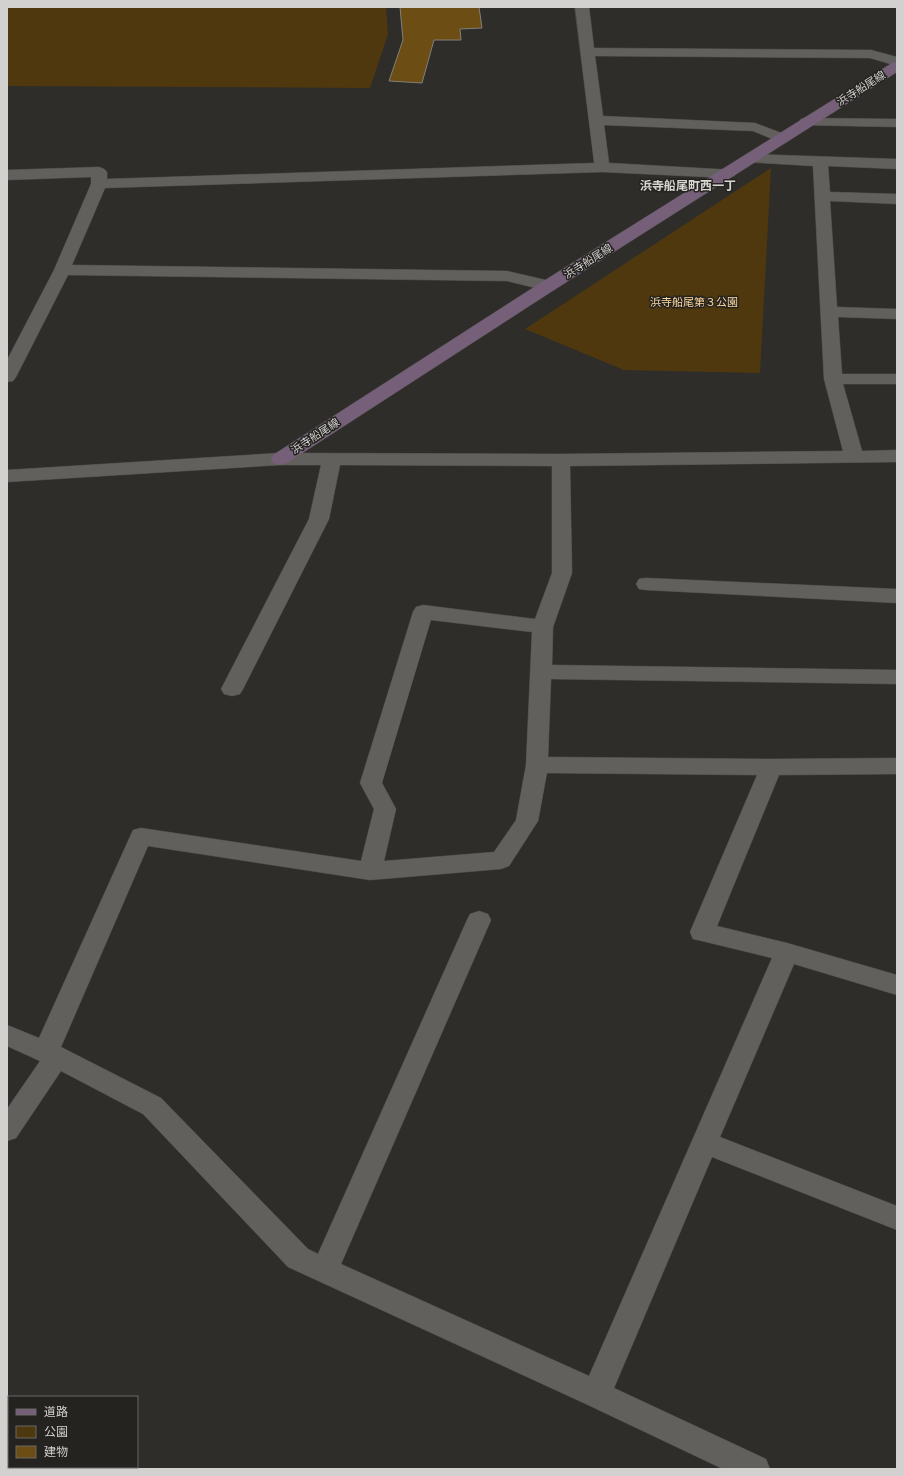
<svg xmlns="http://www.w3.org/2000/svg" width="904" height="1476" font-family="'PT Sans','Noto Sans JP',sans-serif">
	<rect width="100%" height="100%" fill="#2e2d2a"/>
	<g fill="#50380e">
		<polygon points="7,7 386,7 388,34 370,88 7,86"/>
		<polygon points="771,168 760,373 624,370 525,329"/>
	</g>
	<polygon fill="#6c4d13" stroke="#817f7c" points="400,7 479,7 482,28 460,29 461,40 434,40 422,83 389,81 403,40"/>
	<g fill="none" stroke-linecap="round" stroke-linejoin="round">
		<defs>
			<g id="street">
				<polygon points="575,7 589,7 594,48 871,50 897,57 897,66 870,58 595,56 603,116 755,123 787,135 790,138 787,141 782,143 777,141 753,131 604,125 609,163 734,170 737,173 734,176 729,178 602,172 105,188 72,265 507,271 554,282 556,286 554,290 548,291 507,281 68,275 16,377 13,381 7,382 7,360 54,270 91,184 91,177 7,180 7,170 99,167 104,169 107,172 107,179 594,163"/>
				<polygon points="806,118 897,119 897,127 801,125 799,122 801,119"/>
				<path d="M 750,154 L 897,159 L 897,169 L 828,166 L 830,192 L 897,194 L 897,204 L 830,201 L 837,307 L 897,309 L 897,319 L 838,317 L 842,374 L 897,374 L 897,384 L 843,384 L 862,451 L 897,450 L 897,462 L 570,466 L 572,573 L 553,627 L 552,665 L 897,670 L 897,684 L 551,679 L 548,757 L 771,759 L 897,758 L 897,774 L 779,775 L 717,926 L 787,943 L 897,975 L 897,995 L 794,964 L 720,1137 L 897,1206 L 897,1230 L 712,1157 L 614,1388 L 766,1459 L 770,1469 L 723,1469 L 586,1404 L 288,1267 L 143,1114 L 61,1071 L 16,1138 L 7,1141 L 7,1109 L 40,1061 L 7,1046 L 7,1025 L 39,1038 L 133,830 L 141,828 L 361,861 L 374,809 L 360,783 L 413,612 L 416,607 L 423,605 L 535,619 L 552,573 L 552,466 L 340,465 L 329,519 L 243,689 L 240,694 L 232,696 L 224,694 L 221,689 L 309,519 L 321,465 L 280,465 L 7,482 L 7,470 L 280,453 L 561,454 L 843,451 L 824,379 L 813,166 L 745,162 L 742,159 L 745,156 ZM 431,620 L 532,632 L 526,765 L 516,820 L 494,852 L 384,861 L 396,809 L 382,783 ZM 547,773 L 757,775 L 690,932 L 693,939 L 702,941 L 772,958 L 589,1376 L 341,1264 L 491,920 L 488,914 L 479,911 L 470,914 L 467,920 L 318,1254 L 308,1249 L 161,1098 L 61,1047 L 148,846 L 370,880 L 501,869 L 509,866 L 538,821 Z"/>
				<polygon points="646,578 897,589 897,603 646,590 639,589 636,584 639,579"/>
			</g>
			<polygon id="secondary" points="897,62 897,72 554,290 287,463 280,465 273,463 271,459 273,455 542,282 892,63"/>
		</defs>
		<use href="#street" stroke="#4b4a47" stroke-width="1"/>
		<use href="#secondary" stroke="#4b4a47" stroke-width="1"/>
		<use href="#street" fill="#62605d" fill-rule="evenodd"/>
		<use href="#secondary" fill="#766079" fill-rule="evenodd"/>
	</g>
	<g text-anchor="middle" dominant-baseline="central" stroke-width="3" stroke-linejoin="round" paint-order="stroke">
		<g font-size="11" fill="#d2d1cf" stroke="#252320">
			<text transform="translate(861 88) rotate(-32)">浜寺船尾線</text>
			<text transform="translate(588 261) rotate(-32)">浜寺船尾線</text>
			<text transform="translate(315 436) rotate(-33)">浜寺船尾線</text>
		</g>
		<g font-size="11" fill="#fbd8a1" stroke="#252320">
			<text x="694" y="302">浜寺船尾第３公園</text>
		</g>
		<g font-size="12" font-weight="bold" fill="#d8d6d2" stroke="#252320">
			<text x="688" y="185">浜寺船尾町西一丁</text>
		</g>
	</g>
	<rect width="904" height="1476" fill="none" stroke="#d2d1cf" stroke-width="16"/>
	<rect x="8" y="1396" width="130" height="72" fill="#252320" stroke="#6a6966"/>
	<rect x="16" y="1409" width="20" height="6" fill="#766079" stroke="#6a6966"/>
	<text x="44" y="1416" font-size="12" fill="#d2d1cf">道路</text>
	<rect x="16" y="1426" width="20" height="12" fill="#50380e" stroke="#6a6966"/>
	<text x="44" y="1436" font-size="12" fill="#d2d1cf">公園</text>
	<rect x="16" y="1446" width="20" height="12" fill="#6c4d13" stroke="#6a6966"/>
	<text x="44" y="1456" font-size="12" fill="#d2d1cf">建物</text>
</svg>
